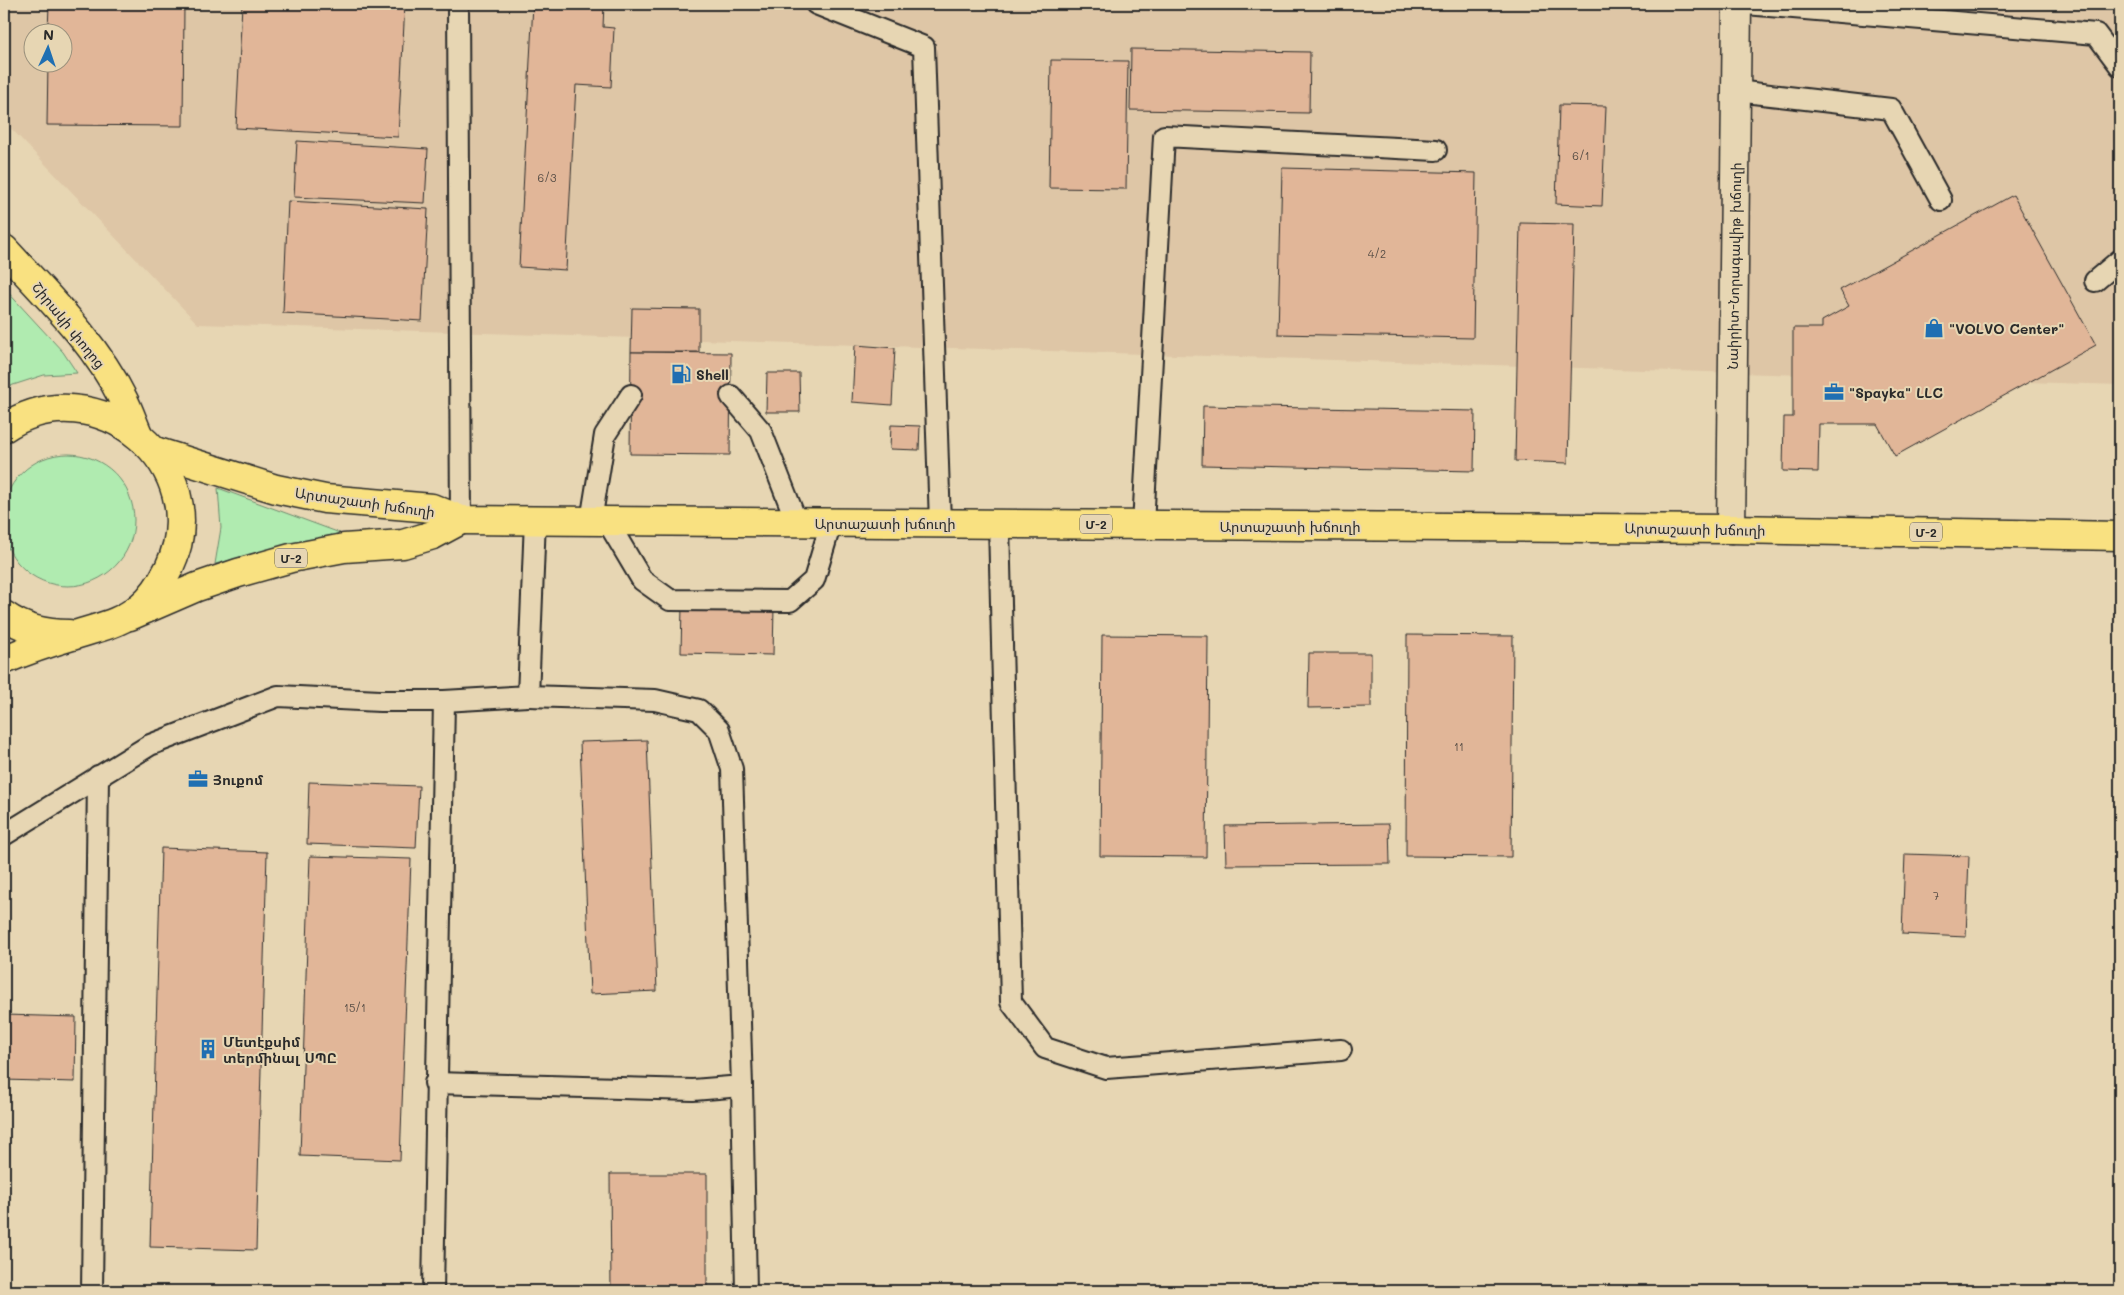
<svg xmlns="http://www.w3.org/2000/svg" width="2124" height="1295" font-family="Mali,'Noto Sans Armenian',sans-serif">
	<rect width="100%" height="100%" fill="#e7d6b3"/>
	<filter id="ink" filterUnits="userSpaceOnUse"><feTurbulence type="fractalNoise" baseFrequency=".02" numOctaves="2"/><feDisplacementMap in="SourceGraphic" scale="10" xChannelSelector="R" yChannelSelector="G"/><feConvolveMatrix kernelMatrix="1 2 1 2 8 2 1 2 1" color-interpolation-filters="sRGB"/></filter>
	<g filter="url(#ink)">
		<path fill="#dec6a6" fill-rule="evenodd" d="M 4,4 L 2120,4 L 2120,385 L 198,324 L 4,121 ZM 32,32 L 62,32 L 62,62 L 32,62 Z"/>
		<g fill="#b0ebb0" stroke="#6e8b6e">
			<polygon points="4,288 63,352 77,373 44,375 4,388"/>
			<circle cx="68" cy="520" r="66"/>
			<polygon points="218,488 340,533 215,564 221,528"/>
		</g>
		<g fill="#e1b698" stroke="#2b2b2b">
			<polygon points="49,4 184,4 183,126 47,125 48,62 62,62 62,32 48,32"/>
			<polygon points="242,4 405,4 398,137 236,128"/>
			<polygon points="533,4 604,4 603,27 614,28 611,87 576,85 566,270 519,267"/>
			<polygon points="1131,49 1310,52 1309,113 1130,110"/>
			<polygon points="1051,60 1128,61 1126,189 1049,188"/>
			<polygon points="1559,105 1606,106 1602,206 1556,204"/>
			<polygon points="297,141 428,149 425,203 294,197"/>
			<polygon points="1282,168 1476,173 1473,338 1278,334"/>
			<polygon points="2013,195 2096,345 1895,456 1877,424 1819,424 1818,472 1783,471 1784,417 1793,417 1793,328 1822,328 1822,321 1849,306 1840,290"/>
			<polygon points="288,201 428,209 422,321 283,313"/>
			<polygon points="1520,223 1574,224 1568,463 1515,461"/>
			<polygon points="632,308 699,309 699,352 631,352"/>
			<polygon points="855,345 895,348 892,405 852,402"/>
			<polygon points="631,352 731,353 730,455 630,454"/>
			<polygon points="767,373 799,373 800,412 766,412"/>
			<polygon points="1203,406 1475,411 1474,471 1202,465"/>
			<polygon points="891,425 920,426 919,450 890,449"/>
			<polygon points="682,606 774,607 773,655 681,653"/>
			<polygon points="1102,635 1208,636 1206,857 1100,856"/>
			<polygon points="1407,635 1513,636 1511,857 1406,856"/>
			<polygon points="1309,653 1371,653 1371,707 1308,708"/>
			<polygon points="647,740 657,991 590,994 580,742"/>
			<polygon points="309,782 419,786 416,848 307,844"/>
			<polygon points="1389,824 1390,864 1226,865 1225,826"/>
			<polygon points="161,848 267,852 256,1250 150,1247"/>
			<polygon points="1905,854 1969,856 1966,937 1902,934"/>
			<polygon points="310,856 411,859 400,1160 300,1156"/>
			<polygon points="4,1015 76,1017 75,1082 4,1080"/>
			<polygon points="610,1174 707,1174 707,1291 611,1291"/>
		</g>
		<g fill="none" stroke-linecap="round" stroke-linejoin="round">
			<defs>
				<g id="lane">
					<polyline points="458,4 461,520"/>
					<polyline points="816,4 924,47 940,523"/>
					<polyline points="1746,4 2096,34 2120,66"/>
					<polyline points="1736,91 1891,109 1941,200"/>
					<polyline points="2095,281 2120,260"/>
					<polyline points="731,396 761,431 797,523"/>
					<polyline points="591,521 605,435 631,395"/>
					<polyline points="607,521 642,580 670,600 790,601 814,580 831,523"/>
					<polyline points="999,524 1011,1002 1045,1048 1106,1068 1341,1050"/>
					<polyline points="1143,525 1164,136 1436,150"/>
					<polyline points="4,835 150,745 278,696 380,701 444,701 528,696 535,520"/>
					<polyline points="435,1083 693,1090 742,1086 732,769 719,730 699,710 655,700 528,696"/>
					<polyline points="742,1086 746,1291"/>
					<polyline points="92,1291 98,776"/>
					<polyline points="433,1291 444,701"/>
				</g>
				<polyline id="secondary" points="1731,529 1737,4"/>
				<g id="primary">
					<polyline points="155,451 276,489 325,499 432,508 461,520 1731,529 2120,536"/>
					<polyline points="130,616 197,587 238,573 291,558 344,548 403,544 433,535 461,520"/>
				</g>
				<g id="highway">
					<path d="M 4,249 C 46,295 95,342 123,399 C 129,410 133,423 138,434"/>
					<path d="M 4,428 C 96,366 217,466 169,568 C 162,582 153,597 140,607 C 120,624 99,627 75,635 C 51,642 27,650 4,660"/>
					<path d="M 4,615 C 22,628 46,634 69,634"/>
				</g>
			</defs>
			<use href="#lane" stroke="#2b2b2b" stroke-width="24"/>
			<use href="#secondary" stroke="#2b2b2b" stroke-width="31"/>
			<use href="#primary" stroke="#2b2b2b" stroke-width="31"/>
			<use href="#highway" stroke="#2b2b2b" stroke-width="31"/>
			<use href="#lane" stroke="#e7d6b3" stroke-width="20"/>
			<use href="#secondary" stroke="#e7d6b3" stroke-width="28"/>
			<use href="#primary" stroke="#f9e181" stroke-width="28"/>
			<use href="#highway" stroke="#f9e181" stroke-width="28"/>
		</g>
	</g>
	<defs>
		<symbol id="shop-bare" viewBox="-9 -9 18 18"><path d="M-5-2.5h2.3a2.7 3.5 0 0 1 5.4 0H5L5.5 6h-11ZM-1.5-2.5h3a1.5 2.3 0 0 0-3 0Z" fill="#1f6fb2" stroke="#e7d6b3" stroke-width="2.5" paint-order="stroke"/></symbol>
		<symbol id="fuel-bare" viewBox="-9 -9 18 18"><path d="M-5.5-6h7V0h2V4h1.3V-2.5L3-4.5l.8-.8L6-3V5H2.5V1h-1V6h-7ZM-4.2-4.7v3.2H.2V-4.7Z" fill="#1f6fb2" stroke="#e7d6b3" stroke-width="2.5" paint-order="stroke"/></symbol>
		<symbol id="office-bare" viewBox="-9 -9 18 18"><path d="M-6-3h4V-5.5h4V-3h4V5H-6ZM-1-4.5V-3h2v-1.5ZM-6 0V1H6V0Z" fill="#1f6fb2" stroke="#e7d6b3" stroke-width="2.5" paint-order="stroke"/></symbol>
		<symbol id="building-bare" viewBox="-9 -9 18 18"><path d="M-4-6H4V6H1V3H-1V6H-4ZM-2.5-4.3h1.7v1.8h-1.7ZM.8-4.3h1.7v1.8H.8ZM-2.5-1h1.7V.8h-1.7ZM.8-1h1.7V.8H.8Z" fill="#1f6fb2" stroke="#e7d6b3" stroke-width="2.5" paint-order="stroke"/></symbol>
	</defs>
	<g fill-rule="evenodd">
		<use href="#shop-bare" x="1920" y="314" width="28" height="28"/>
		<use href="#fuel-bare" x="667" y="360" width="28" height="28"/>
		<use href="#office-bare" x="1820" y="378" width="28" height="28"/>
		<use href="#office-bare" x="184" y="765" width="28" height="28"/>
		<use href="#building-bare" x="194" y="1035" width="28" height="28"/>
	</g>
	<g text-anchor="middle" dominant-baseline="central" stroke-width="4" stroke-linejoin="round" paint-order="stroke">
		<g font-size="11" fill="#584e46">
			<text x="1581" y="155">6/1</text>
			<text x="547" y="177">6/3</text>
			<text x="1377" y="253">4/2</text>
			<text x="1459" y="746">11</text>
			<text x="1936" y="895">7</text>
			<text x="355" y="1007">15/1</text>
		</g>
		<g fill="#e7d6b3" stroke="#635e54" stroke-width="1">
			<rect x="1080" y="514.5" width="32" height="19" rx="4"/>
			<rect x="1910" y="522.5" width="32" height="19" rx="4"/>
			<rect x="275" y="548.5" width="32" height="19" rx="4"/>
		</g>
		<g font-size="12" font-weight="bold" fill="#2b2b2b">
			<text x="1096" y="524">Մ-2</text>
			<text x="1926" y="532">Մ-2</text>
			<text x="291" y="558">Մ-2</text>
		</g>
		<g font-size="14" fill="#2b2b2b" stroke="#e7d6b3">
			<text transform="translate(1734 266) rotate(-89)">Նաիրիտ-Նորագավիթ խճուղի</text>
			<text transform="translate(69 325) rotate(51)">Շիրակի փողոց</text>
			<text transform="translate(365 502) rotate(8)">Արտաշատի խճուղի</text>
			<text x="885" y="523">Արտաշատի խճուղի</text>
			<text x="1290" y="526">Արտաշատի խճուղի</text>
			<text transform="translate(1695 529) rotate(1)">Արտաշատի խճուղի</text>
		</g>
		<g font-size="14" font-weight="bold" fill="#2b2b2b" stroke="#e7d6b3" text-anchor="start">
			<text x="1949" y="328">"VOLVO Center"</text>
			<text x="696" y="374">Shell</text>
			<text x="1849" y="392">"Spayka" LLC</text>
			<text x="213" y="779">Յուքոմ</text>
			<text x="223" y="1041">Մետէքսիմ<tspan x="223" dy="16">տերմինալ ՍՊԸ</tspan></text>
		</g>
	</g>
	<rect width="2124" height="1295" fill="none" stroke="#e7d6b3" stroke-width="20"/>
	<rect x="10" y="10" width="2104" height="1275" fill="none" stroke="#2b2b2b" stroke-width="2" filter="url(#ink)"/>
	<g transform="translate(48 48) rotate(3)"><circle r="24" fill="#e7d6b3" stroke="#9c927d"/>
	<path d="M0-4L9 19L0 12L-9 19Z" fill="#1f6fb2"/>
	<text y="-8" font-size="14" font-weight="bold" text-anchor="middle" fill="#2b2b2b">N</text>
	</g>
</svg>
